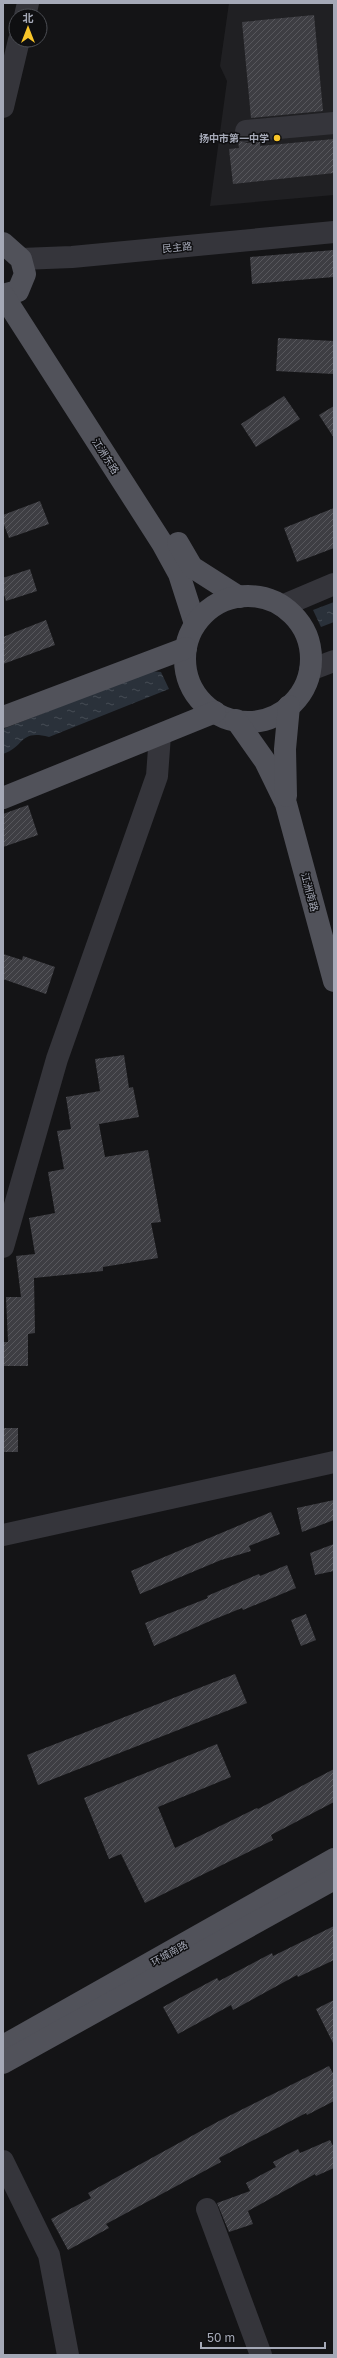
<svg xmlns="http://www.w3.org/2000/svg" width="337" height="2358" font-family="'Golos Text','Noto Sans SC',sans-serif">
	<defs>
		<pattern id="water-ripples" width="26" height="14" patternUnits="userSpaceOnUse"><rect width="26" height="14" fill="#2a313a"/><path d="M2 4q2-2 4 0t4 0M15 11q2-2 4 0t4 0" fill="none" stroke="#464c54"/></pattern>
		<pattern id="building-hatch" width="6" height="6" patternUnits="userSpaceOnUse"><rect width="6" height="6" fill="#3e3e43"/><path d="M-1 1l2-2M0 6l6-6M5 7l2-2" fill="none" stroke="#57575c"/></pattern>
	</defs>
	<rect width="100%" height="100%" fill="#141416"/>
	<polygon fill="#202023" points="229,3 334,3 334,195 210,206 227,81 220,66"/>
	<g fill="url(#water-ripples)">
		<polygon points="334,602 334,622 321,627 313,610"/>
		<path d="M 150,671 L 161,672 L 169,689 L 49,737 C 19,729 25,747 3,754 L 3,729 Z"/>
	</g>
	<g fill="url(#building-hatch)">
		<polygon points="314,15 323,111 251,118 242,22"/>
		<polygon points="334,139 334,173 233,184 229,149 239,148 238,140 247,143 260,142 260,146"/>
		<polygon points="334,250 334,277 252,284 250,257"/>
		<polygon points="278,338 334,341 334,374 276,371"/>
		<polygon points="284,396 300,419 256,447 241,424"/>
		<polygon points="334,406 334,438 319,415"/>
		<polygon points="40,501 49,524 9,538 3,522 3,515"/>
		<polygon points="334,508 334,548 297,562 284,528"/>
		<polygon points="30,569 37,591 6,601 3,591 3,578"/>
		<polygon points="46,620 55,645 3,664 3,637"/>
		<polygon points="28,805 38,835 3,847 3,814"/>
		<polygon points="3,954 22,960 23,956 55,967 46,994 3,979"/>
		<polygon points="124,1055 129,1088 133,1087 139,1117 99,1124 105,1157 148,1150 161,1222 151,1223 158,1258 103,1267 103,1271 34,1278 35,1333 28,1334 28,1366 3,1366 3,1342 8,1342 6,1297 21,1297 16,1256 35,1254 29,1218 55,1213 48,1172 64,1169 57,1131 71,1129 66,1097 100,1091 95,1059"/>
		<rect x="3" y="1428" width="15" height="24"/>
		<polygon points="334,1500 334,1520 302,1532 297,1508"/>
		<polygon points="271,1512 280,1534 249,1546 251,1551 221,1560 140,1594 131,1571"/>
		<polygon points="334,1544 334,1571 315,1575 310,1553"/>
		<polygon points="287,1565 296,1588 243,1610 242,1608 210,1621 154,1646 145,1623 208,1598 207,1596 259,1574 260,1576"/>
		<polygon points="306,1614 316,1640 301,1646 291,1620"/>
		<polygon points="235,1674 247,1703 38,1785 27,1755"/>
		<polygon points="217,1744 231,1777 158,1807 175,1848 257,1808 258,1809 334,1769 334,1802 271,1835 273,1840 145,1903 121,1854 109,1859 84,1798"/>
		<polygon points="334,1926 334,1960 298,1977 297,1975 233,2010 231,2005 178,2034 163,2007 217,1978 219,1981 272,1953 273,1956"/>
		<polygon points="334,2000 334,2045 316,2009"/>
		<polygon points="329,2066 334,2075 334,2101 307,2115 306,2113 219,2158 221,2162 106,2224 109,2228 68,2250 51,2219 91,2198 88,2193 219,2121"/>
		<polygon points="330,2140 334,2148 334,2168 316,2176 315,2174 248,2211 253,2224 229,2232 217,2203 250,2191 246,2183 276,2167 273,2162 298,2149 300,2153"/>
	</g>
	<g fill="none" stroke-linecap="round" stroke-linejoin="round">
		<g stroke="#35353b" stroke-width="22">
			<polyline points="25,16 28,3"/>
			<polyline points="3,107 19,40"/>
			<polyline points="246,131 334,123"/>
			<polyline points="21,259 72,257 334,232"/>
			<polyline points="282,606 334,584"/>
			<polyline points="310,670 334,661"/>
			<polyline points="3,1247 57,1059 157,776 160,735"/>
			<polyline points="3,1535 334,1462"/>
			<polyline points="3,2161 49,2255 68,2355"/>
			<polyline points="207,2209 261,2355"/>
		</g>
		<g stroke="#51525a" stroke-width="22">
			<polyline points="3,243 21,259 25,274 18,291 3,295"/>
			<polyline points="3,295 162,543 179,574 195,624"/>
			<polyline points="178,543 192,567 239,597"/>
			<circle cx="248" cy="659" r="63"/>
			<polyline points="3,717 186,648"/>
			<polyline points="236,720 265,761 286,804 334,981"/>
			<polyline points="286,796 285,749 289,706"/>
			<polyline points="3,798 215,712"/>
			<polyline points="3,2046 334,1859"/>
			<polyline points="3,2063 334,1879"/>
		</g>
	</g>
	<circle fill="#f9c529" stroke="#0f0f11" stroke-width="1.5" cx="277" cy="138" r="4"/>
	<g text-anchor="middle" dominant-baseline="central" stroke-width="3" stroke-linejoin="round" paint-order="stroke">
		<g font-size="10" font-weight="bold" fill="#a5a9b7" stroke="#0f0f11" text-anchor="end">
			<text x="269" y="138">扬中市第一中学</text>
		</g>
		<g font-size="10" fill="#a5a9b7" stroke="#0f0f11">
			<text transform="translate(177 247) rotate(-6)">民主路</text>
			<text transform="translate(106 456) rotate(57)">江洲东路</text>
			<text transform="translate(310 892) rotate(75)">江洲南路</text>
			<text transform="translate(169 1953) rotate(-29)">环城南路</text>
		</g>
	</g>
	<rect width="337" height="2358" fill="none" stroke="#a5a9b7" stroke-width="8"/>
	<g transform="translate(28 28)"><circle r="19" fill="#0f0f11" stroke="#4b4d53"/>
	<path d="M0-3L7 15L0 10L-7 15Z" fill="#f9c529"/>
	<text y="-6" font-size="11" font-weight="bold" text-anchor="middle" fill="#a5a9b7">北</text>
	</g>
	<path d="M201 2342v6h124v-6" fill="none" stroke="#a5a9b7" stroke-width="2"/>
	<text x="207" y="2342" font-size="12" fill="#a5a9b7" stroke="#0f0f11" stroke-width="3" paint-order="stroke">50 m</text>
</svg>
